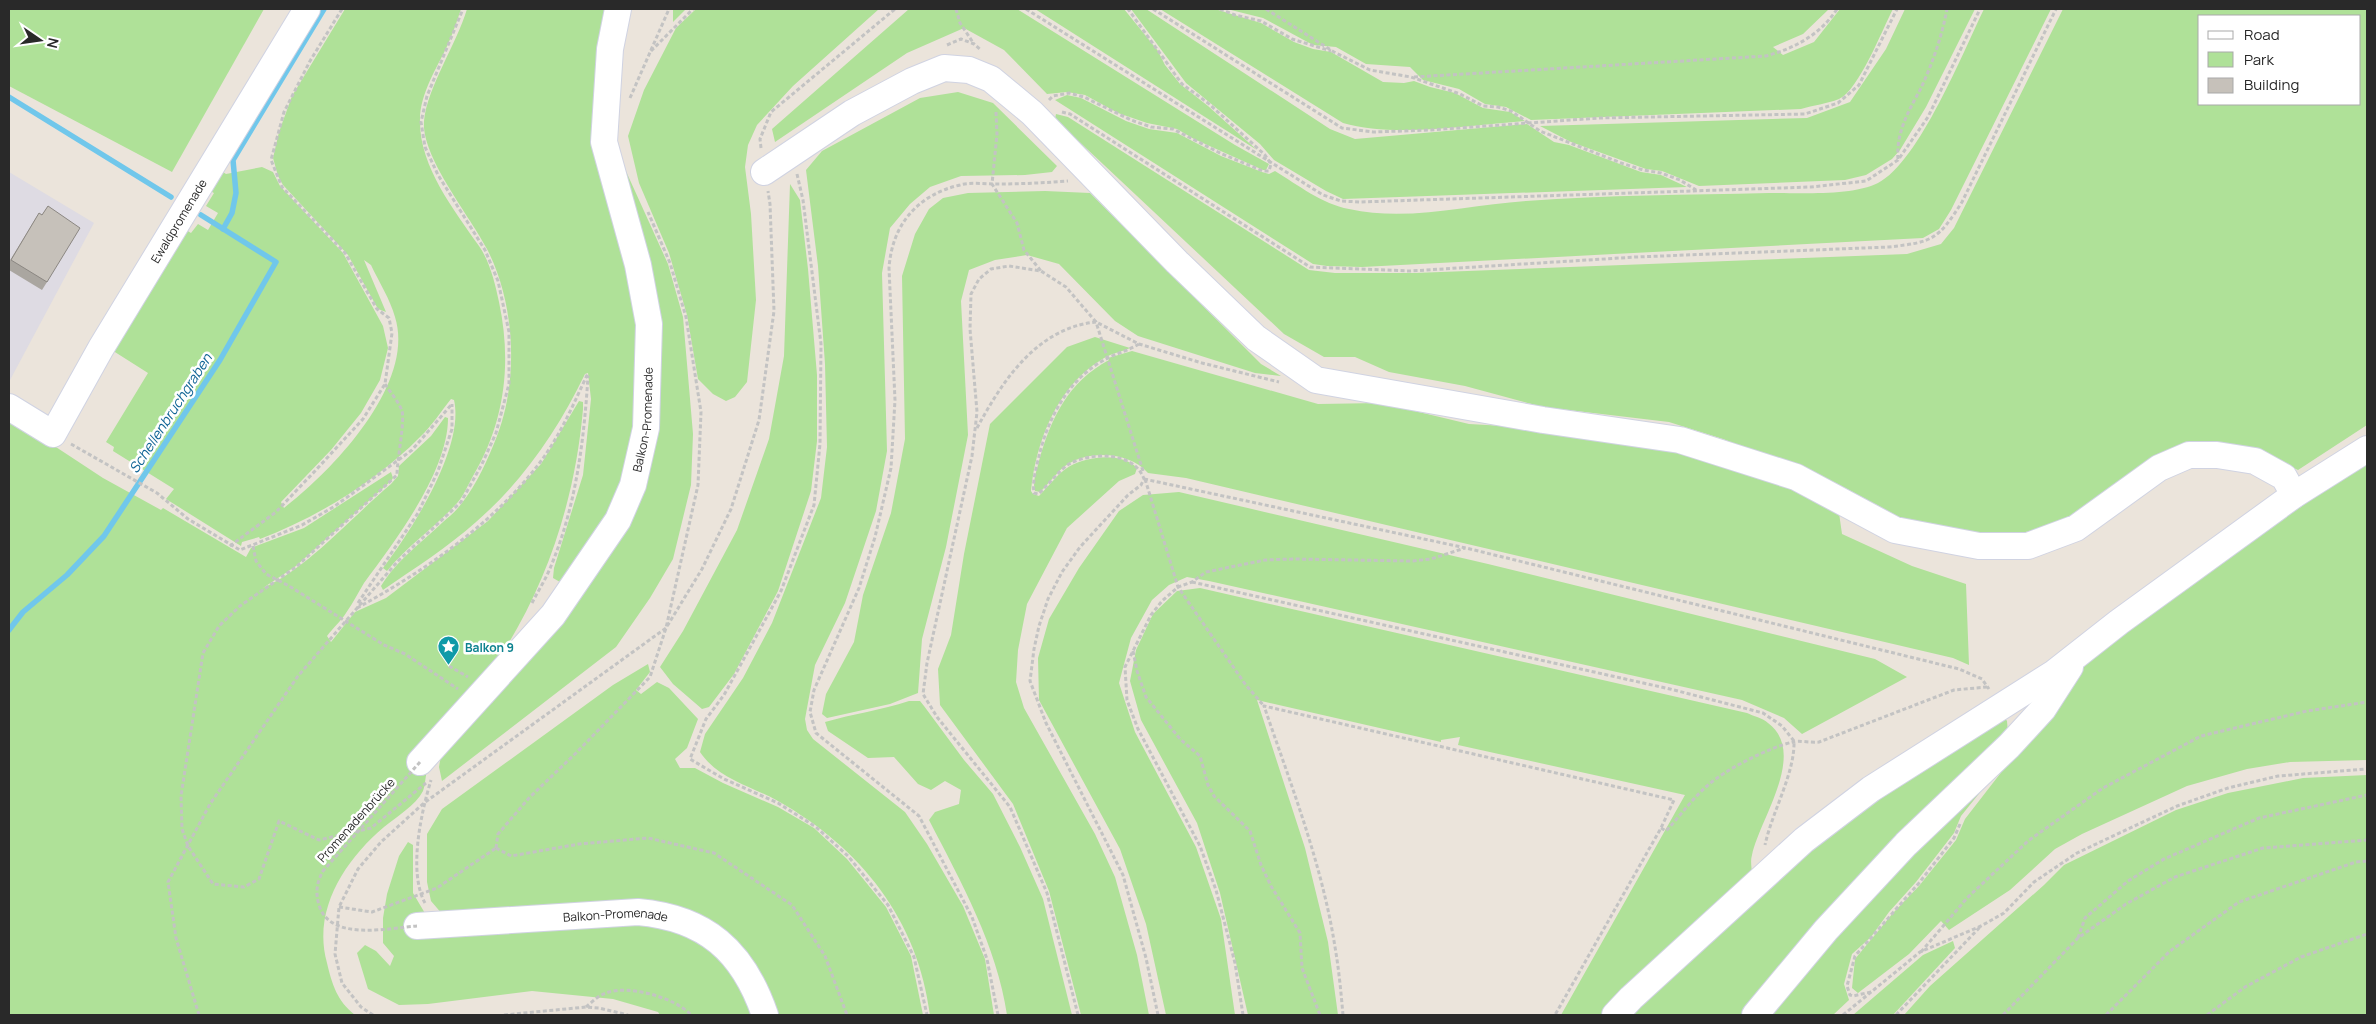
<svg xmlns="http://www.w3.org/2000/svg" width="2376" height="1024" font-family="Manrope,sans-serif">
	<rect width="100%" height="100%" fill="#ebe4db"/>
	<polygon fill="#dedbe3" points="9,172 94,223 9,382"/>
	<g fill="#afe198" fill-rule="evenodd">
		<polygon points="9,9 264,9 172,172 9,86"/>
		<path d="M 345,9 L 461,9 C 457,21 453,33 448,44 C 437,68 419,95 420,122 C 420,167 454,210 479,246 C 490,262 495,283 499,302 C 512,363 505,422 473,476 C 468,485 464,495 458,502 C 436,527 408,545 387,571 L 383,568 C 411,531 465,448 454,400 L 451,399 C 441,411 432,426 420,437 C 378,480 316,518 260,539 L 259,537 L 242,542 L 241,546 L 166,499 L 174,489 L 113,451 L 114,447 L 106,442 L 148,373 L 107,347 L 181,227 L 191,233 L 198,224 L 208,230 L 218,213 L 206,206 L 214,193 L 203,187 L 215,167 L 226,174 L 262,167 L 273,172 L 280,186 L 343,253 L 383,326 L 388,348 L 380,380 L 361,413 L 331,450 L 281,502 L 284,508 C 332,471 416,384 395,317 C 390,299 379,282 371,265 L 364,260 L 386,312 L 378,309 L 348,255 L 283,185 L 278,176 L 273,158 L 279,132 L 292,96 Z"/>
		<path d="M 467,9 L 609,9 L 598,80 L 631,264 L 642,380 L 620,501 L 567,586 L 553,578 L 554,568 L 583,475 L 591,399 L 588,373 L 585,374 C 558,430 523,481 476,522 C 448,547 415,568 383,590 L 381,586 C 396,561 422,542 443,522 C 450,516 457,510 462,503 C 477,484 488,459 497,436 C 519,379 515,303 487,249 C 471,217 421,157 424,121 C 427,88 457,43 467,9 Z"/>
		<polygon points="673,9 686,9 673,22"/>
		<polygon points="696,9 879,9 793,86 757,125 748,145 745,167 751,214 756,300 747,382 735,397 726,401 713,394 698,379 687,315 669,253 639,183 628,136 644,90 676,28"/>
		<polygon points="909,9 1017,9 1235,145 1269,164 1266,170 1263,170 1194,139 1177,129 1147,123 1118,113 1085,95 1067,92 1047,94 1004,50 964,28 907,53 775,142 772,129"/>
		<polygon points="1035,9 1124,9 1158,51 1165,65 1180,84 1208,106 1257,150"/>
		<polygon points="1131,9 1146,9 1330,129 1355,139 1527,124 1554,142 1569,145 1641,172 1661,175 1687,187 1343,199 1326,191 1274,160 1260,144 1186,83"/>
		<path d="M 1160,9 L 1215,9 L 1261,23 L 1294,42 L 1313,49 L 1331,52 L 1383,82 L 1404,83 L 1414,81 L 1430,87 L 1455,93 L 1483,108 L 1510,112 L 1525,121 C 1471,125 1394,138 1343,123 Z"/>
		<path d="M 1227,9 L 1829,9 L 1803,34 L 1773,47 L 1783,55 L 1814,42 L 1840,9 L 1893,9 C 1882,30 1859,90 1839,99 C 1827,104 1813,105 1801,109 L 1531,120 L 1506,107 L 1485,104 L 1459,89 L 1423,80 L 1410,67 L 1366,64 L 1336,47 L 1313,45 L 1263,18 Z"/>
		<polygon points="1905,9 1975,9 1926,107 1900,150 1892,159 1866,175 1845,180 1699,186 1662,171 1646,169 1571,142 1540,126 1807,118 1850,102 1886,49"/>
		<path d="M 1984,9 L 2051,9 L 1951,210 L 1939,229 L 1923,238 L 1362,267 L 1327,266 L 1313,264 L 1055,100 L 1067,95 L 1081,98 L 1126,121 L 1149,129 L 1177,133 L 1221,156 L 1262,172 L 1269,174 L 1275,171 C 1298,185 1322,204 1349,209 C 1408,222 1467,205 1526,201 C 1607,195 1688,195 1769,193 C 1798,193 1853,196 1878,183 C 1919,162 1963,52 1984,9 Z"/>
		<path d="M 2063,9 L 2367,9 L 2367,425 L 2298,470 L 2265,454 L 2222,445 L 2074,521 L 2046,529 L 2004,535 L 1965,532 L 1901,518 L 1836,483 L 1723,439 L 1669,422 L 1543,407 L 1465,386 L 1389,372 L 1355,357 L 1324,357 L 1284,334 L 1055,119 L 1056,114 L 1068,117 L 1309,270 L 1335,273 L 1415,273 L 1907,254 L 1941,244 L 1954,228 ZM 2200,16 L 2360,16 L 2360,104 L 2200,104 Z"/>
		<path d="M 958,92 L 993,103 L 1057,166 L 1052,172 L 1025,175 L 961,176 L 930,187 L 910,204 L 890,228 L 882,273 L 887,451 L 876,511 L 845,603 L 815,665 L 805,719 L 807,730 L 813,739 L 905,812 L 927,844 L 963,906 L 985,959 L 994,1015 L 930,1015 C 918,920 861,848 778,801 C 751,786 718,779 700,752 L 705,734 L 743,678 L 772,623 L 821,498 L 827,447 L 825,364 L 818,266 L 806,170 L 822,151 L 920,98 Z"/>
		<polygon points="625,169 668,264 683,317 693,434 691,485 673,559 650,598 616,647 442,781 439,767 442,749 484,698 492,703 504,685 545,633 652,428"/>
		<polygon points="790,184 800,200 808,269 817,375 817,441 811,491 778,591 734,674 709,707 702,709 673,684 660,667 683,631 737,530 769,439 784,356"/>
		<polygon points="1045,191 1090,193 1261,364 1281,376 1255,373 1138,336 1115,321 1059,264 1027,255 995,260 969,270 961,301 968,435 946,547 922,639 918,693 890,704 827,718 822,714 826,694 854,642 863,595 891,513 905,439 902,276 915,234 929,209 943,198 968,193"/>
		<path d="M 1095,337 L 1130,348 C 1121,352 1109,354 1101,360 C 1057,387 1036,441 1031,491 L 1033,494 L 1039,496 C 1048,487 1059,472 1070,466 C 1088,456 1122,452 1137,468 L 1135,474 L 1119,481 L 1067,528 L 1027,604 L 1018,650 L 1016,682 L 1024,708 L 1095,834 L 1115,877 L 1137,955 L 1149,1015 L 1081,1015 L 1049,891 L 1013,804 L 940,705 L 938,669 L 951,635 L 964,554 L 990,424 L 1067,347 Z"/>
		<path d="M 1132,351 L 1318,404 L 1381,403 L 1469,424 L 1541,428 L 1677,448 L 1787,484 L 1839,513 L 1842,534 L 1912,566 L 1966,584 L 1969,665 L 1953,658 L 1186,478 L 1148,473 C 1130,452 1091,450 1068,464 C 1058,470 1049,484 1040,492 L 1035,491 C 1032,482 1037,470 1039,461 C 1051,418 1068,382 1109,360 L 1108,358 Z"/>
		<path d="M 579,401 L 583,402 L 583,409 C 575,502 545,592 492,669 L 488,667 C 466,697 444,730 429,765 C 425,773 426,783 423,791 C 416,805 396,817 384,827 C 345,860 312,910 327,963 C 332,984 337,1001 355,1015 L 9,1015 L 9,419 L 24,426 L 103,478 L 161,510 L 163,508 L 246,557 L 251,548 L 304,528 L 391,472 L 393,478 L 391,481 L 296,566 L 263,588 C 308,568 353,516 391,484 L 398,476 L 399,466 L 431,436 L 445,417 L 448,418 C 448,472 395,541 364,583 C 358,593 353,603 346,613 C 341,621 333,628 327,636 L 331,642 L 355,612 L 386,598 L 488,521 L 541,464 Z"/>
		<polygon points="2367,458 2367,760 2290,762 2247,769 2187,786 2082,834 2055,849 2010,890 1949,930 1941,921 1909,954 1858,993 1852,988 1855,959 1893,913 1919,886 1956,840 1965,819 2003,770 2006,759 2098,650"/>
		<polygon points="1179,492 1488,564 1875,659 1907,677 1802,734 1784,718 1742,700 1209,581 1187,577 1169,585 1152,600 1131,638 1119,683 1135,732 1196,847 1221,919 1235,1015 1166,1015 1146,924 1120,849 1039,700 1038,658 1049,619 1079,568 1119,511 1143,495"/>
		<path d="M 1200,588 L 1747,713 C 1753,716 1763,718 1768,723 C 1808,753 1760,818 1752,855 C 1750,861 1752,869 1752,875 L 1611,1015 L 1561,1015 L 1685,795 L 1458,745 L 1460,737 L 1441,740 L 1441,742 L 1257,700 L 1305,848 L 1328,942 L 1338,1015 L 1248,1015 L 1220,893 L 1197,823 L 1141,720 L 1130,681 L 1136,650 L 1153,614 L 1177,591 Z"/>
		<polygon points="648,664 650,672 636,690 641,694 657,682 669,688 698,719 687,748 675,759 680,768 695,768 723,783 778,807 814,828 847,859 886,907 911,956 923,1015 774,1015 692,916 443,915 431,901 427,882 427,834 442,809 613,685"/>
		<path d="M 909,701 L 920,701 L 924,706 L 964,760 L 993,794 L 1020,847 L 1043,899 L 1072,1015 L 1007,1015 C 997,946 961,882 929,820 L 935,812 L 959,804 L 961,790 L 945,781 L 931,790 L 918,784 L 894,757 L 868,758 L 828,731 L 825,722 C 853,714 881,710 909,701 Z"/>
		<polygon points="2002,715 2007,721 2008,734 1749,1015 1625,1015 1835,827"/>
		<polygon points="1998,770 1961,816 1954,833 1916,882 1889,912 1871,937 1852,954 1844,984 1849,1000 1833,1015 1763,1015 1799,967"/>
		<polygon points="2367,775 2367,1015 1904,1015 1930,986 2044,885 2064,865 2176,810 2228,793 2303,778"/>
		<polygon points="408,842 413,845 413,893 426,915 641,917 701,933 762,1015 660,1015 658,1012 613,999 532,991 428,1004 399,1005 368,989 357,953 365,945 376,951 390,966 394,956 383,943 383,918 387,894 399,856"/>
		<polygon points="1953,941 1955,948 1893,1015 1853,1015 1923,955"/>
	</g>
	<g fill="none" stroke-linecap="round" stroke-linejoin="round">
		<g stroke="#70c7eb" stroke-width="5.5">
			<polyline points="9,97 171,197"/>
			<polyline points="223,229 232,213 236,193 233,160 324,9"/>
			<polyline points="9,630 23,612 67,575 104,536 220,360 276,262 201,215"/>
		</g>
		<defs>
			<g id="minor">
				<polyline points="764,172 852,113 912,81 944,68 969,70 991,79 1032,113 1177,262 1256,338 1316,380 1543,420 1680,440 1796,477 1895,530 1979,546 2028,546 2076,528 2159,468 2189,455 2217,455 2255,461 2284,477 2294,495"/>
				<path id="s1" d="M 9,407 L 53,434 L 101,348 L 307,9"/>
				<path id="s2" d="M 420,762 L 553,615 L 618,520 L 633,485 L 646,428 L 649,324 L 638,265 L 604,142 L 610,49 L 618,9"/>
				<path id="s3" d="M 417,926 L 638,912 C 706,918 743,951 765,1015"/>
				<polyline points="1615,1015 1631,998 1804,840 1871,789 2054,673 2119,622 2294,495 2367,449"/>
				<polyline points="1755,1015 1826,930 1906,844 2009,746 2043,709 2070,667"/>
			</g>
		</defs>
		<use href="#minor" stroke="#d0d3e2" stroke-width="28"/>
		<g stroke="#c3c3c3" stroke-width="3" stroke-dasharray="4 2.5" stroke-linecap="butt">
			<polyline points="956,9 960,23 974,44"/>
			<polyline points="1026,9 1323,195 1341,201 1360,202 1811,187 1866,181 1898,160 1928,117 1980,9"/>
			<polyline points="1153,9 1342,128 1373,132 1431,130 1599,118 1805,114 1838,103 1859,85 1897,9"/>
			<polyline points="1220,9 1235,15 1261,21 1292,39 1331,51"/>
			<polyline points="1266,9 1334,52 1370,70 1411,77 1460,94 1483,106 1498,107 1511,111 1540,131 1621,163 1643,170 1661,173 1680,180 1696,190"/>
			<polyline points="947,45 961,39 974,44 981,50"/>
			<polyline points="651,51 693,9"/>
			<path d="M 1414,77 L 1766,56 C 1795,48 1820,35 1837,9"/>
			<polyline points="630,98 669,9"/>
			<polyline points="1049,100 1053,96 1069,93 1084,97 1131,120 1151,127 1173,129 1222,154 1263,171 1269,171 1271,164 1265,155 1208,103 1182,84 1128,9"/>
			<polyline points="996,112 997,134 992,184 1017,223 1024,250 1041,271"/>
			<path d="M 1062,112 L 1070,114 L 1310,267 L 1410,271 L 1636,257 L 1889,247 C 1933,242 1938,240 1962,202 L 2056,9"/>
			<polyline points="761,148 760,139 771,112 895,9"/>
			<path d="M 1898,159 C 1896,133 1908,112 1920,90 C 1932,65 1942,36 1947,9"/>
			<polyline points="797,174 803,200 821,344 820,444 814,505 781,591 724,695 706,719 690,759 724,779 778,803 816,827 848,856 888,905 914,957 927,1015"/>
			<path d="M 1139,344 C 1129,350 1118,353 1108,358 C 1071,376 1050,414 1040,452 C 1037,465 1032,480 1034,493 L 1038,494 C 1048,486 1058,471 1069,464 C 1091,452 1134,451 1144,479 L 1141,485 L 1128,495 L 1080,547 L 1062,572 L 1048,599 L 1039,626 L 1034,649 L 1030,681 L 1046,723 L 1123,875 L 1146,958 L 1158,1015"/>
			<path d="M 385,384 C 390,392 399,402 402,411 C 405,421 397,460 397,475 L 296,567 L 240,606 L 219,626 L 203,653 L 181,796 L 182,829 L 188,846 L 213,884 L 244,887 L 259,879 L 279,821 L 319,840 L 371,828 L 426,783"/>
			<path d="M 977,428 C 1003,380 1037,328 1096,322 L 1143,471"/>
			<polyline points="71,444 157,493 188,519 240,550 302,525 335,506 412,450 452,404"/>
			<polyline points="1144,479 1466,548 1959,669 1982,679 1989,689"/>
			<polyline points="1145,479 1178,587 1245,684 1264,706"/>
			<polyline points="230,546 276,512 315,471 363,419 385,384 392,333 389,318 377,309 345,253 282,187 271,160 284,112 310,61 342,9"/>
			<polyline points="253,546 256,561 266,574 289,586 384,645 405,654 458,689"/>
			<path d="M 1192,582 L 1670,689 L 1763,713 L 1782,726 L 1794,741 C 1795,773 1772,812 1765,845"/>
			<polyline points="358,603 418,513 438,471 452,429 452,404"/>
			<path d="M 532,603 C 538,591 546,579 551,566 C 576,506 584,441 588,376"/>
			<path d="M 357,608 C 423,572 496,522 541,461 C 561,434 574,403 588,373"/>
			<polyline points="1133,651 1137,671 1146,697 1180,739 1200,756 1208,785 1214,796 1250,831 1261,865 1271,886 1300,933 1302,968 1320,1015"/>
			<polyline points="449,666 468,677"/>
			<path d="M 1661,828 L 1666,831 C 1680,816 1692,799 1707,786 C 1724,770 1770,747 1793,742 C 1798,740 1810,743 1819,742 L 1954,690 L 1987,687"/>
			<polyline points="496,848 498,834 529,798 576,753 650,677 666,628 698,485 701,412 686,317 670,263 648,212"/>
			<polyline points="496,848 511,856 579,844 648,838 714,853 792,905 825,956 847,1015"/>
			<path d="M 425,903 C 408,872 421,813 431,780"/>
			<polyline points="339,907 372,912 437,888 496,848"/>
			<polyline points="2078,938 2085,918 2128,881 2164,859 2259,818 2367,795"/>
			<polyline points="1921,952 1967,898 2028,841 2103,788 2201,736 2307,711 2367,702"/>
			<polyline points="1871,992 1853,996 1850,995 1847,986 1855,956 1919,883 1954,838 1960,824"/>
			<path d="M 586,1007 C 592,1002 599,995 606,993 C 628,984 676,998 691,1015"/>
			<polyline points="199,1015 176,938 168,882 210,804 298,676 398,561 461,502 482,464 496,433 509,384 509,332 498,281 485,250 438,175 425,147 421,122 427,96 463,9"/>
			<polyline points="373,1015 361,1007 342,983 335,954 339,907 358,869 381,842 424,803 666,628 702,569 731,509 759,420 774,311 770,204 768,191"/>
			<polyline points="504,1015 586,1007 599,1008 628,1015"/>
			<path d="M 998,1015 L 987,959 L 972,917 L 919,816 L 816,733 L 810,712 L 814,690 L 859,588 L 875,537 L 891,468 L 895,400 L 889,268 C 892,225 917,195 960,185 C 971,182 984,184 995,184 C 1019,184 1043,183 1068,181"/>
			<polyline points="1078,1015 1047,893 1010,807 937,717 923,694 927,663 972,456 977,412 970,329 971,294 979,279 991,269 1009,266 1041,271 1066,287 1096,322 1139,344 1202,363 1279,382"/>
			<polyline points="1243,1015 1235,963 1216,890 1200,846 1138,729 1127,700 1125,667 1151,615 1162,601 1178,587 1192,582 1206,572 1265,560 1293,559 1413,561 1431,559 1465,548"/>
			<path d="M 1343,1015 C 1341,993 1339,970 1335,947 C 1322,864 1291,785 1264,706 L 1674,800 L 1661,828 L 1555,1015"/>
			<polyline points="1843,1015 1920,952 1981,926 2004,913 2034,882 2077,853 2177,806 2228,788 2278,776 2367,769"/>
			<polyline points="1896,1015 1980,927"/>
			<polyline points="2003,1015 2078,938 2126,904 2175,877 2263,848 2367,840"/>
			<polyline points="2106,1015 2170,951 2239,902 2356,862 2367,861"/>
			<polyline points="2207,1015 2245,987 2301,957 2367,934"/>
		</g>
		<use href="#minor" stroke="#fff" stroke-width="26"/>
		<path stroke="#c3c3c3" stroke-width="3" stroke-dasharray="4 2.5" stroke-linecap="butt" d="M 417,926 C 388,928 330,942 319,905 C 315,892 317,882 323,871 L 420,762"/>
	</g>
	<polygon fill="#aaa6a0" points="48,206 47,282 42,290 9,270 9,262 34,221 39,213 42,215"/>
	<polygon fill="#c6c1ba" stroke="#8b8782" points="48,206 80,228 47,282 11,260 39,213 42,215"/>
	<defs>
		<symbol id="sight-pin" viewBox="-11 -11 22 30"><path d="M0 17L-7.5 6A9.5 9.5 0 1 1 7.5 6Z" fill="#0f9aa8" stroke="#fff"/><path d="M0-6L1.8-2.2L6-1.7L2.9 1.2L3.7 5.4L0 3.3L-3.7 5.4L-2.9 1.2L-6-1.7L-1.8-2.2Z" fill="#fff"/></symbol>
	</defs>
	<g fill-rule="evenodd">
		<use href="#sight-pin" x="436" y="634" width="25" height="34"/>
	</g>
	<g text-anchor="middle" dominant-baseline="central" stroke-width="5" stroke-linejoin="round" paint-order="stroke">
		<g font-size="12" fill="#292929" stroke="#fff">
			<text stroke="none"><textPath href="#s1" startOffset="299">Ewaldpromenade</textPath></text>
			<text stroke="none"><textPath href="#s2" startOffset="418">Balkon-Promenade</textPath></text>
			<text transform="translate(356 820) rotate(-48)">Promenadenbrücke</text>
			<text stroke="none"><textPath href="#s3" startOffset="199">Balkon-Promenade</textPath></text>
		</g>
		<g font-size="12" font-weight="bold" fill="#0d838f" stroke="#fff" text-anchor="start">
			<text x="465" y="647">Balkon 9</text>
		</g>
		<g font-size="14" font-style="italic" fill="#106495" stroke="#fff">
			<text transform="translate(170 413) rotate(-57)">Schellenbruchgraben</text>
		</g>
	</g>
	<rect width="2376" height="1024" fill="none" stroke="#292929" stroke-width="20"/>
	<rect x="2198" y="15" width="162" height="90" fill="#ffffff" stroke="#a9a9a9"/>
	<rect x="2208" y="31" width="25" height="8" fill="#ffffff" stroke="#a9a9a9"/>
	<text x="2244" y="40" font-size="15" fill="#292929">Road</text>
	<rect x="2208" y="52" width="25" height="15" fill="#afe198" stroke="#a9a9a9"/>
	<text x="2244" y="65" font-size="15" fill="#292929">Park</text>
	<rect x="2208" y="78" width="25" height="15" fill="#c6c1ba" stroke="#a9a9a9"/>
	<text x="2244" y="90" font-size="15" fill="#292929">Building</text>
	<g transform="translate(40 40) rotate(103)" stroke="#ffffff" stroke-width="4" paint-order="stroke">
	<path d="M0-4L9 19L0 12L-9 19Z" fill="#292929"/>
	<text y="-8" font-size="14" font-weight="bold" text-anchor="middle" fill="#292929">N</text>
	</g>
</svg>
